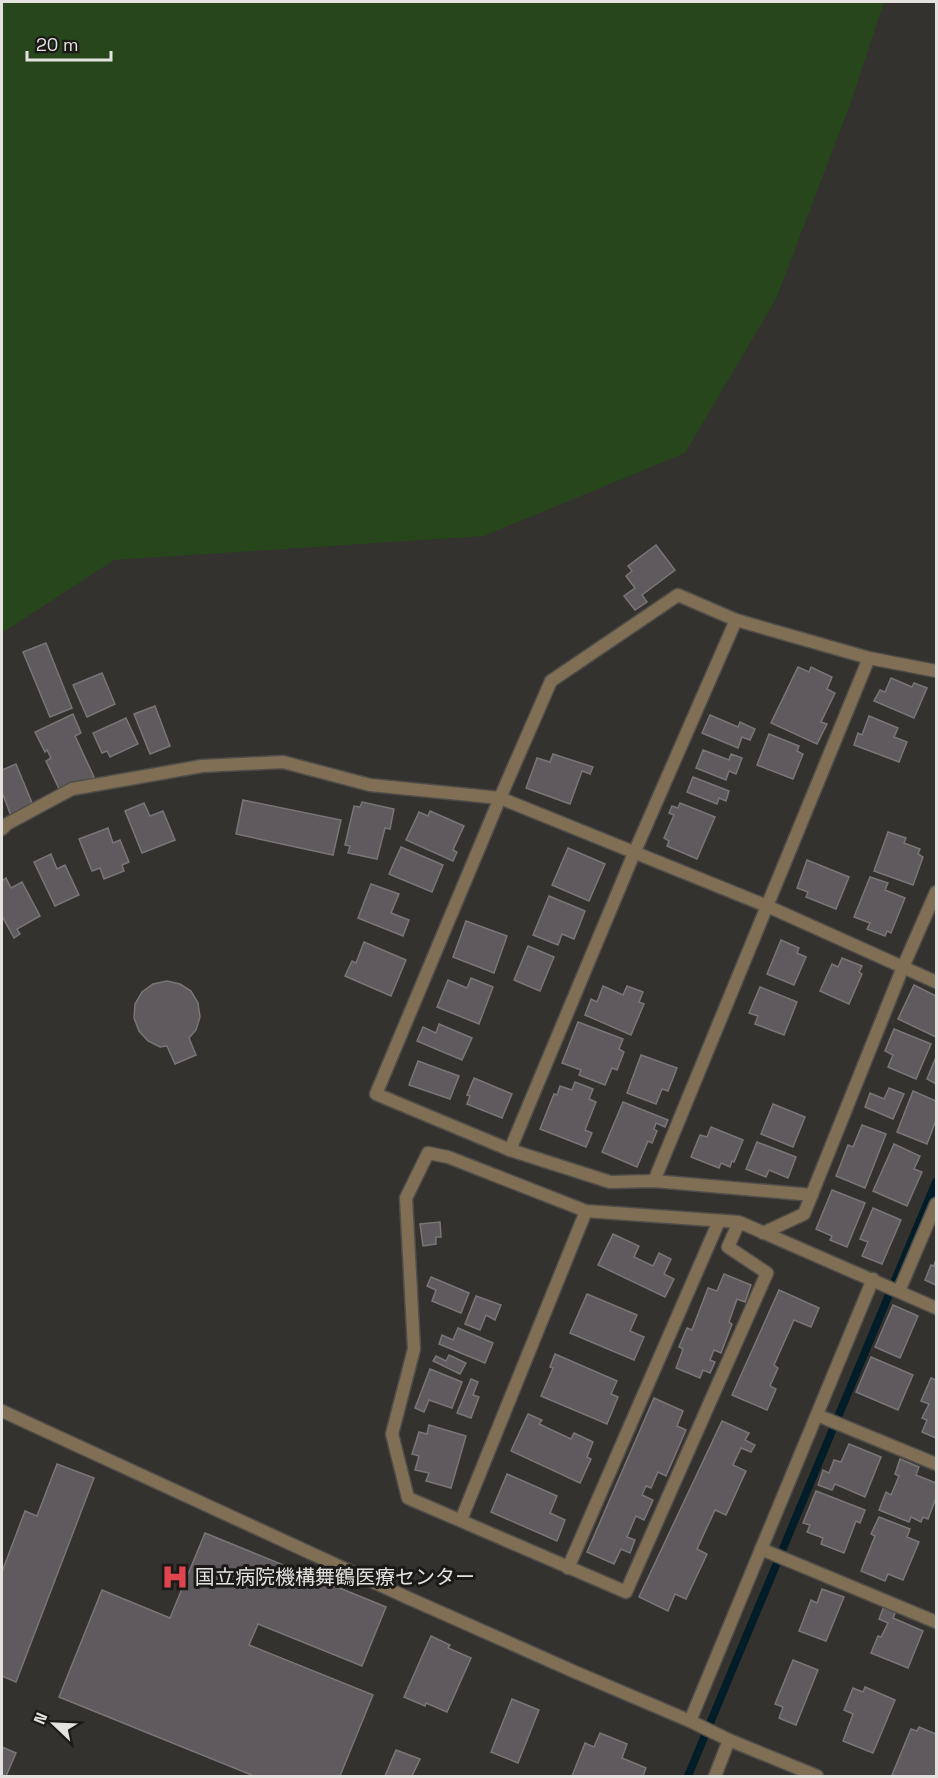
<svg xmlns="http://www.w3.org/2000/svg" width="938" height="1778" font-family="'Space Grotesk','Noto Sans JP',sans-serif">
	<rect width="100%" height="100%" fill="#34322e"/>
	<polygon fill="#27461c" points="2,2 884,2 851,102 776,299 685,453 484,536 114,560 2,633"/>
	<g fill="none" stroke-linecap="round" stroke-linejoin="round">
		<polyline stroke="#031d28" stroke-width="8" points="688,1776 936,1182"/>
	</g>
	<g fill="#5e5a5d" stroke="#797578" stroke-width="1.5">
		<polygon points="656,545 675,570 642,595 647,602 635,610 624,596 635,588 626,576 632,571 628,566"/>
		<polygon points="46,643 72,708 50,717 23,652"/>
		<polygon points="798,667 809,672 811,667 832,677 827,689 835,693 821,722 827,724 817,744 771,723"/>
		<polygon points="102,673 115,704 87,717 73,685"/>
		<polygon points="891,678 912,687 914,683 927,688 914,718 874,701 880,690 885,692"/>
		<polygon points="155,706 170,746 150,754 134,714"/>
		<polygon points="73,714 81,733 75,736 94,777 61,793 46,761 51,758 47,750 45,752 35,732"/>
		<polygon points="710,715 738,727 740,722 755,729 750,740 742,737 738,748 702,733"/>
		<polygon points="869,716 898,728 894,737 907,742 899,762 854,745 858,733 862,735"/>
		<polygon points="126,718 138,744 110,757 107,751 102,753 93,733"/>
		<polygon points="769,734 799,746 797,751 803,754 793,779 757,765"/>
		<polygon points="703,750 729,760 731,754 742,758 736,774 729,771 726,780 696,768"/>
		<polygon points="553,754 593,767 590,774 582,771 570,804 526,788 537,758 550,762"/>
		<polygon points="16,764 37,815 14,824 2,792 2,770"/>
		<polygon points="693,777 729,791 726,801 719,798 717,804 687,792"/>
		<polygon points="243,800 341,820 333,855 236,834"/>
		<polygon points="362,802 394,809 390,829 385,828 377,859 348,853 350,846 345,845 354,806 360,807"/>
		<polygon points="144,803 150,816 163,811 175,840 142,853 125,811"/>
		<polygon points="680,803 715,817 697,859 667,846 669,841 664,838 674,815 669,813 672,806 678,808"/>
		<polygon points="430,811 464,826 453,850 457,852 453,861 406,840 419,812 428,816"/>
		<polygon points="108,828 113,843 120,840 129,862 122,865 124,871 104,879 100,868 92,871 79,839"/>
		<polygon points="888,832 906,838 904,843 920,849 918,854 923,857 913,885 874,871"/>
		<polygon points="401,847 443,865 432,892 389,874"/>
		<polygon points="568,848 605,864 589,901 552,885"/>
		<polygon points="51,854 57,869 65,865 79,895 55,906 34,862"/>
		<polygon points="807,860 849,877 836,909 806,897 808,892 797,888"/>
		<polygon points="870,877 888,883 885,890 905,898 891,933 887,931 885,936 867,929 870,923 854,917"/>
		<polygon points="6,878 11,888 22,882 40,916 17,929 20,934 14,938 2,916 2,881"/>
		<polygon points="371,884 399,894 391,913 409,920 403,936 358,918"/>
		<polygon points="549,896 585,911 574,939 562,934 558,945 533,935"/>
		<polygon points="466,921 507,936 494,973 453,957"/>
		<polygon points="781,940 799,948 797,953 806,957 794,985 767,974"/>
		<polygon points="364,942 406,960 391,996 345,976 352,961 356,963"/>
		<polygon points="528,946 554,957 540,991 514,980"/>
		<polygon points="842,958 862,966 859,972 862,974 849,1004 820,991 832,964 838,967"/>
		<polygon points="471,978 493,987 479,1024 437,1007 448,980 467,988"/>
		<polygon points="167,981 180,984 191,991 198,1003 200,1017 196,1030 189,1038 196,1055 175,1064 167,1046 160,1047 148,1041 139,1031 134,1018 135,1004 142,992 153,984"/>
		<polygon points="914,985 936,996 936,1037 898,1019"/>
		<polygon points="603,986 623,995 627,986 643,992 639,1002 644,1004 631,1035 585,1015 591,999 597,1002"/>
		<polygon points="760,987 797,1002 784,1035 755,1024 758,1016 749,1013"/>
		<polygon points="578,1022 623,1039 619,1049 624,1052 617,1070 612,1068 605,1085 579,1075 581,1070 562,1063"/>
		<polygon points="439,1024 472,1038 462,1060 417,1041 423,1027 436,1033"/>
		<polygon points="894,1029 931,1044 916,1079 888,1067 893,1055 885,1051"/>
		<polygon points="641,1055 677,1068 668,1091 662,1089 656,1104 627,1093"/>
		<polygon points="936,1057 936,1084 927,1079"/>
		<polygon points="418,1061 459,1076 450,1099 409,1085"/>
		<polygon points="474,1078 512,1094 502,1118 467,1104 470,1096 467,1095"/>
		<polygon points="575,1082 593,1089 589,1099 596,1102 585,1130 592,1133 586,1147 540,1129 554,1094 557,1095 560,1086 572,1090"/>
		<polygon points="889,1088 904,1094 893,1119 865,1107 870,1093 884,1099"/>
		<polygon points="913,1091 936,1101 936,1120 927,1144 897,1132"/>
		<polygon points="623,1102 668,1120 665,1127 656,1123 654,1129 657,1131 652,1143 648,1141 637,1167 602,1152"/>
		<polygon points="773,1104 805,1117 793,1147 761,1134"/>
		<polygon points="862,1125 886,1134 865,1188 836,1176 848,1145 853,1147"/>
		<polygon points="711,1127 743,1140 734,1162 732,1161 730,1167 721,1163 719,1168 691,1157 700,1135 707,1137"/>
		<polygon points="757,1142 796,1157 788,1178 769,1170 766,1177 746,1169"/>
		<polygon points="894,1144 920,1156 914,1169 922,1172 907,1206 873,1191"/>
		<polygon points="832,1190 865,1203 847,1247 830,1240 832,1236 816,1229"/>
		<polygon points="873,1208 901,1220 882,1264 862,1256 868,1242 860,1239"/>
		<polygon points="440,1222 441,1237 436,1237 436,1244 423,1246 420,1224"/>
		<polygon points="613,1234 639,1246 634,1257 653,1266 659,1253 671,1259 664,1274 674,1279 665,1297 598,1265"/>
		<polygon points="936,1259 936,1285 925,1280 931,1265 934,1266"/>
		<polygon points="724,1274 751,1285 745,1302 737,1299 729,1322 732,1324 721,1353 714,1350 710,1360 715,1362 710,1373 703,1370 700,1378 676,1368 683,1349 679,1347 687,1328 692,1330 708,1288 717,1291"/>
		<polygon points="431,1277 469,1293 461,1313 432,1301 436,1290 427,1286"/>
		<polygon points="779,1290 819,1308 811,1327 794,1320 774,1365 778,1368 770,1386 776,1389 767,1410 732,1395"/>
		<polygon points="587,1294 637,1315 630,1331 644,1337 634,1360 570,1333"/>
		<polygon points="476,1296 501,1305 495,1320 486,1315 480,1330 465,1324"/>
		<polygon points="893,1305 918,1316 900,1358 875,1347"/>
		<polygon points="458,1328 493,1343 485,1363 439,1344 442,1335 453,1340"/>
		<polygon points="555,1354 617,1381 611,1394 618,1397 607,1424 541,1396 553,1368 550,1367"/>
		<polygon points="449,1355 466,1363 460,1374 433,1361 436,1356 446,1361"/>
		<polygon points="871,1357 913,1375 898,1410 856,1392"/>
		<polygon points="430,1369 462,1382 452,1408 429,1400 424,1412 415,1408"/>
		<polygon points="931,1378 936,1380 936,1438 922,1432 927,1420 922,1418 929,1404 921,1401"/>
		<polygon points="471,1379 478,1382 473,1395 479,1397 471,1418 457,1413"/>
		<polygon points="654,1398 683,1411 677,1426 686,1430 666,1476 658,1472 651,1488 646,1486 642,1495 653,1500 644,1520 636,1516 627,1537 635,1540 630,1553 621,1549 614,1564 587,1552"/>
		<polygon points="528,1414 542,1420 539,1424 571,1439 574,1433 593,1442 587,1457 591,1459 580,1483 511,1451"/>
		<polygon points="722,1421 749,1433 745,1440 755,1445 751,1452 741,1448 733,1465 746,1471 726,1515 715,1510 697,1549 707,1554 686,1599 675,1594 668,1611 639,1597"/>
		<polygon points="429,1425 466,1436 451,1488 426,1481 429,1473 415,1470 419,1456 412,1454 419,1432 427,1434"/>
		<polygon points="849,1444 881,1457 865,1497 835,1484 832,1490 818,1485 823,1470 829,1473 834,1460 841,1462"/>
		<polygon points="900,1459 919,1467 916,1475 936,1483 936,1498 928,1519 923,1517 921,1522 911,1517 909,1522 879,1510 886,1492 891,1495 899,1476 895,1474"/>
		<polygon points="57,1464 94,1478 16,1682 2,1676 2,1572 25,1511 37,1516"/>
		<polygon points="507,1474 557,1496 550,1513 565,1520 557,1541 491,1512"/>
		<polygon points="816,1491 865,1510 860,1523 856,1521 844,1553 821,1544 823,1538 807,1532 810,1525 803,1523"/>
		<polygon points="879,1517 910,1529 907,1537 919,1542 903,1580 888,1574 885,1581 861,1571 875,1536 871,1534"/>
		<polygon points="205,1533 386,1607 362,1666 258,1624 249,1645 373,1695 340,1776 254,1776 59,1697 102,1590 170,1618"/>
		<polygon points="822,1589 844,1597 826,1641 799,1631 811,1600 817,1603"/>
		<polygon points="884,1606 896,1611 893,1618 923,1631 908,1668 871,1653 878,1636 881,1637 888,1623 879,1619"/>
		<polygon points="431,1636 450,1645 448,1648 471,1658 447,1712 426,1703 425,1706 404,1697"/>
		<polygon points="793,1660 818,1670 796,1725 779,1718 783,1707 775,1704"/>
		<polygon points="865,1687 895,1700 873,1753 843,1741 853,1714 844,1710 853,1688 863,1692"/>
		<polygon points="512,1699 539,1710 518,1763 491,1752"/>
		<polygon points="919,1727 936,1734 936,1776 897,1776 892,1775 911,1729 917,1731"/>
		<polygon points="600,1733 627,1744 622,1758 646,1768 643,1776 572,1776 585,1743 594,1747"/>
		<polygon points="2,1747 16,1753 6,1776 2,1775"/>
		<polygon points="396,1750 420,1759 412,1776 385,1776"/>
	</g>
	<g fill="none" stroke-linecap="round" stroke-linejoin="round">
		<defs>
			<g id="minor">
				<polyline points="2,829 7,824 72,789 202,766 283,762 370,785 500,798 767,906 936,982"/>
				<polyline points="510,1150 635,851 736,620"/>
				<polyline points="654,1181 869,658"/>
				<polyline points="812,1195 654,1181 610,1182 510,1150 376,1094 500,798 551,681 678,595 736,620 869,658 936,671"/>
				<polyline points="739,1222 728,1247 767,1273 626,1592 408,1498 392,1434 414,1349 406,1198 428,1153 448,1157 586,1211 739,1222 936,1308"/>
				<polyline points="763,1233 804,1214 903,967 936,892"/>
				<polyline points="899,1291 936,1204"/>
				<polyline points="2,1411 406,1597 575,1672 690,1721 729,1740 817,1776"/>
				<polyline points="817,1415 936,1464"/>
				<polyline points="461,1520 586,1211"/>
				<polyline points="761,1549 936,1622"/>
				<polyline points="568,1568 719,1221"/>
				<polyline points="690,1721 873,1279"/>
				<polyline points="715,1776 729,1740"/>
			</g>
		</defs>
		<use href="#minor" stroke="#504e4a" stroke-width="15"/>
		<use href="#minor" stroke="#806e55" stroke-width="12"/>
	</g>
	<defs>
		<symbol id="hospital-bare" viewBox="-9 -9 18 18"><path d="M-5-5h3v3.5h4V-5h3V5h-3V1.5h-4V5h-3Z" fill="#e0444e" stroke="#1b1a18" stroke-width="2.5" paint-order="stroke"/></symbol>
	</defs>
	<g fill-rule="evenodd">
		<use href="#hospital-bare" x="156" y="1558" width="38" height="38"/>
	</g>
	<g text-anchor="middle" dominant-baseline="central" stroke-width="6" stroke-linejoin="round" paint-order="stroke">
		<g font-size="20" fill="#e3e2df" stroke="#1b1a18" text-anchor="start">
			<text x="195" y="1577">国立病院機構舞鶴医療センター</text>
		</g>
	</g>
	<rect width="938" height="1778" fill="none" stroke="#e3e2df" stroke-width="6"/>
	<g transform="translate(54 1724) rotate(293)" stroke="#1b1a18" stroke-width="4.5" paint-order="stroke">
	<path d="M0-4.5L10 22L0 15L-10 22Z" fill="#e3e2df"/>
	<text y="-9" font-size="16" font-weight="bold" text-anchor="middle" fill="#e3e2df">N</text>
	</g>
	<path d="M27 51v9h84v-9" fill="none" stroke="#e3e2df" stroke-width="3"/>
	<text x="36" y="51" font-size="18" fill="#e3e2df" stroke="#1b1a18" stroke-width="4.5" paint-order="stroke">20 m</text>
</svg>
